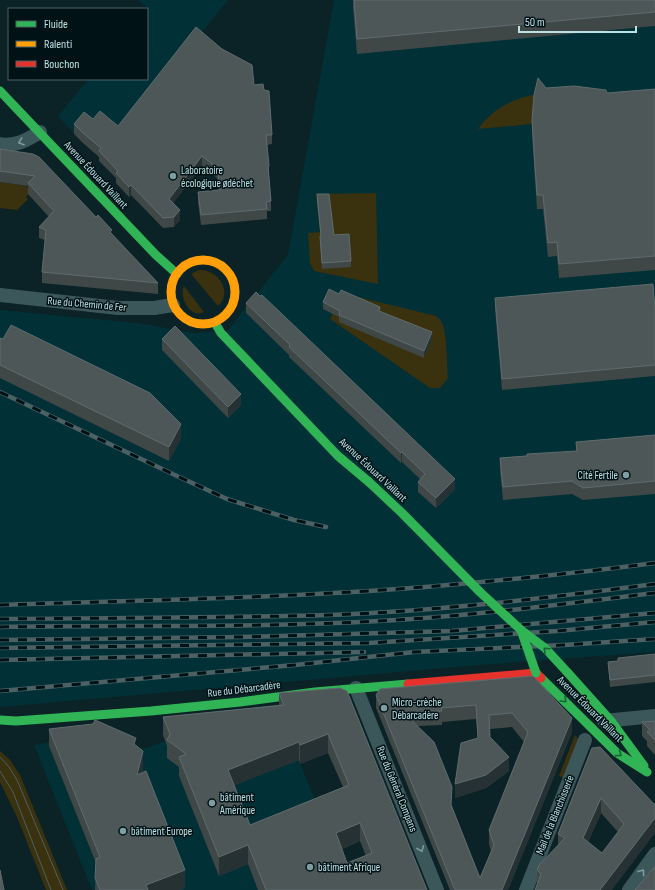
<svg xmlns="http://www.w3.org/2000/svg" width="655" height="890" font-family="'Sofia Sans Condensed',sans-serif">
	<rect width="100%" height="100%" fill="#0b2326"/>
	<g fill="#013036">
		<polygon points="138,0 228,0 118,136 84,122 74,134 58,116 89,79 147,79 148,8"/>
		<polygon points="334,0 655,0 655,652 479,665 0,707 0,310 138,323 194,333 227,331 288,255"/>
		<polygon points="284,723 351,890 92,890 34,745 96,735 137,751 165,741"/>
	</g>
	<g fill="#3a310f">
		<path d="M 540,94 L 533,124 L 478,129 C 492,108 516,97 540,94 Z"/>
		<polygon points="0,182 26,186 31,191 26,197 28,199 17,210 0,208"/>
		<polygon points="376,193 378,284 314,271 310,263 308,233 320,232 316,194"/>
		<path d="M 199,270 C 217,269 234,291 218,306 L 191,274 Z"/>
		<path d="M 184,286 L 204,312 C 190,319 179,298 184,286 Z"/>
		<path d="M 354,296 L 436,316 C 438,318 441,320 442,323 C 447,332 447,366 448,378 L 440,388 L 430,388 L 330,319 L 337,305 Z"/>
		<polygon points="575,735 580,741 565,778 559,776"/>
		<polygon points="0,751 10,760 20,775 67,890 46,890 17,817 0,782"/>
	</g>
	<g fill="none" stroke-linecap="round" stroke-linejoin="round">
		<g stroke="#3b575a" stroke-width="14">
			<path d="M 0,144 C 15,147 27,140 40,132"/>
			<polyline points="0,295 118,308 154,308 173,305"/>
			<polyline points="356,688 437,890"/>
			<polyline points="604,721 655,716"/>
			<polyline points="526,890 585,740"/>
			<polyline points="629,890 655,854"/>
		</g>
		<g stroke="#30b455" stroke-width="9">
			<polyline points="0,91 156,255 177,274"/>
			<polyline points="215,323 221,333 338,456 369,482"/>
			<polyline points="568,673 611,721 644,766"/>
			<polyline points="541,678 617,753 647,772"/>
			<polyline points="0,720 16,721 151,711 240,702 315,692 408,684"/>
		</g>
		<circle stroke="#ff9f0a" stroke-width="9" cx="203" cy="292" r="32"/>
		<polyline stroke="#e5322d" stroke-width="9" points="408,684 536,673 541,678"/>
		<g stroke="#4c6164" stroke-width="1">
			<polyline points="0,757 9,767 17,780 63,890"/>
			<polyline points="0,771 13,792 51,890"/>
		</g>
		<defs>
			<g id="rail">
				<polyline points="0,392 177,476 227,499 294,520 326,527"/>
				<path d="M 0,605 C 149,600 299,598 448,585 C 517,579 586,572 655,563"/>
				<path d="M 0,619 C 110,618 220,618 330,615 C 439,611 547,598 655,584"/>
				<path d="M 0,627 C 126,625 253,628 379,621 C 472,616 563,604 655,593"/>
				<polyline points="0,640 241,637 452,631 655,613"/>
				<polyline points="0,648 369,643 557,631 655,622"/>
				<polyline points="0,660 364,652"/>
				<polyline points="0,691 295,665 414,652 564,645 655,639"/>
			</g>
		</defs>
		<use href="#rail" stroke="#4c6164" stroke-width="4.5"/>
		<use href="#rail" stroke="#001215" stroke-width="3" stroke-dasharray="9" stroke-linecap="butt"/>
		<g stroke="#30b455" stroke-width="9">
			<polyline points="369,482 402,513 480,592 521,630 545,648 568,673"/>
			<polyline points="521,630 536,673"/>
		</g>
	</g>
	<g fill="#404747" fill-rule="evenodd">
		<polygon points="353,0 655,0 655,26 357,54 353,8"/>
		<polygon points="254,85 264,90 272,135 272,144 267,145 269,166 269,176 271,201 271,211 267,211 267,219 201,225 198,202 198,192 219,190 217,178 202,166 173,203 180,220 174,227 163,228 131,195 129,197 116,183 116,178 99,161 99,157 83,143 74,134 74,124 93,119 118,126"/>
		<polygon points="546,88 607,93 655,89 655,270 559,278 557,256 548,257 543,209 537,209 532,134 532,120"/>
		<polygon points="0,149 112,235 158,283 158,294 42,283 42,272 45,240 39,238 39,227 49,217 28,194 28,186 0,182"/>
		<polygon points="317,194 334,235 351,261 351,267 322,269 320,243 320,236 321,236 317,201"/>
		<polygon points="495,298 655,309 655,376 502,390 495,309"/>
		<polygon points="323,302 432,339 424,358 339,322 339,317 323,309"/>
		<polygon points="246,303 455,489 436,508 418,492 418,482 420,479 402,462 401,463 289,357 289,355 246,313"/>
		<polygon points="0,338 181,438 169,461 0,378"/>
		<polygon points="162,339 241,405 228,418 162,350"/>
		<polygon points="655,435 655,494 583,500 572,494 503,500 500,470 500,458 576,451 576,442"/>
		<polygon points="655,654 655,682 610,687 608,662 618,661"/>
		<path d="M 533,676 L 572,732 L 508,890 L 450,890 L 376,708 L 376,695 ZM 476,719 L 478,738 L 455,798 L 486,788 L 509,771 L 490,737 L 490,729 L 512,727 L 524,742 L 489,830 L 489,844 L 491,851 L 480,878 L 452,806 L 418,726 L 442,725 L 442,722 Z"/>
		<path d="M 340,688 L 427,890 L 258,890 L 248,864 L 219,876 L 179,776 L 179,767 L 167,758 L 167,746 L 163,735 L 163,717 L 279,705 L 279,693 ZM 328,753 L 343,787 L 250,825 L 234,785 L 299,760 L 300,764 ZM 360,841 L 366,856 L 347,863 L 342,849 Z"/>
		<polygon points="655,721 655,755 647,746 647,741 642,736 642,722"/>
		<polygon points="49,729 136,746 143,769 142,773 185,888 180,890 95,890 96,863 49,746"/>
		<path d="M 592,748 L 655,805 L 612,890 L 537,885 L 537,870 L 558,845 L 558,834 ZM 601,813 L 618,832 L 602,853 L 588,842 Z"/>
	</g>
	<g fill="#253133">
		<polygon points="202,156 202,166 169,209 169,199"/>
		<polygon points="131,185 131,195 129,197 129,187"/>
		<polygon points="180,210 180,220 174,227 174,217"/>
		<polygon points="432,332 432,339 424,358 424,351"/>
		<polygon points="241,394 241,405 228,418 228,407"/>
		<polygon points="181,424 181,438 169,461 169,447"/>
		<polygon points="402,452 402,462 401,463 401,453"/>
		<polygon points="455,479 455,489 436,508 436,498"/>
		<polygon points="572,718 572,732 508,890 502,890"/>
		<polygon points="328,734 328,753 300,764 300,745"/>
		<polygon points="299,742 299,760 228,788 228,770"/>
		<polygon points="143,751 143,769 137,793 137,775"/>
		<polygon points="509,757 509,771 486,788 455,798 455,784"/>
		<polygon points="601,798 601,813 583,853 583,838"/>
		<polygon points="655,818 655,833 612,890 600,890"/>
		<polygon points="360,823 360,841 336,851 336,833"/>
		<polygon points="248,845 248,864 219,876 219,857"/>
		<polygon points="185,870 185,888 180,890 146,890 146,885"/>
	</g>
	<g fill="#4e5758" stroke="#5f6c6e" fill-rule="evenodd">
		<polygon points="354,0 655,0 655,12 357,39"/>
		<polygon points="196,27 222,49 252,65 254,85 263,84 264,90 269,91 272,135 266,135 269,166 268,166 271,201 266,202 267,209 201,215 198,192 220,190 217,168 202,156 169,199 180,210 174,217 163,218 131,185 129,187 116,173 118,171 99,151 101,148 83,133 74,124 84,112 93,119 100,111 118,126"/>
		<polygon points="538,78 546,88 574,86 606,90 607,93 655,89 655,256 559,264 557,242 548,243 543,195 537,195 532,120 534,95"/>
		<polygon points="0,149 33,154 39,157 96,217 98,215 112,230 110,232 158,283 42,272 46,230 39,227 54,211 28,183 35,176 0,171"/>
		<polygon points="317,194 329,194 334,235 349,234 351,261 322,263 320,236 321,236"/>
		<polygon points="653,284 655,309 655,365 502,379 495,298"/>
		<polygon points="329,289 339,294 341,290 380,307 379,311 432,332 424,351 339,315 340,311 323,302"/>
		<polygon points="256,292 260,296 262,295 455,479 436,498 418,482 425,474 402,452 401,453 289,347 290,345 246,303"/>
		<polygon points="11,325 150,393 181,424 169,447 0,365 0,338 3,339"/>
		<polygon points="175,326 241,394 228,407 162,339"/>
		<polygon points="655,435 655,481 583,488 572,481 503,487 500,458 527,456 527,454 577,451 576,442"/>
		<polygon points="655,654 655,675 610,680 608,662 618,661 618,658"/>
		<path d="M 533,676 L 572,718 L 502,890 L 455,890 L 376,695 L 380,689 ZM 476,705 L 478,738 L 461,743 L 455,784 L 486,775 L 509,757 L 490,737 L 489,715 L 512,713 L 528,732 L 489,830 L 494,845 L 480,878 L 451,805 L 452,787 L 434,742 L 404,713 L 442,711 L 441,708 Z"/>
		<path d="M 340,688 L 347,691 L 427,890 L 266,890 L 248,845 L 219,857 L 179,757 L 186,754 L 167,740 L 170,734 L 163,717 L 284,705 L 279,693 ZM 328,734 L 349,785 L 250,825 L 228,770 L 299,742 L 300,745 ZM 360,823 L 372,853 L 347,863 L 336,833 Z"/>
		<polygon points="95,720 136,738 134,744 143,751 137,775 146,771 185,870 146,885 148,890 100,890 95,878 96,859 100,857 49,729 93,724"/>
		<polygon points="655,721 655,740 647,732 650,730 642,722"/>
		<path d="M 600,747 L 655,805 L 655,818 L 600,890 L 535,890 L 541,874 L 537,870 L 539,865 L 565,838 L 558,834 L 592,748 ZM 601,798 L 624,824 L 602,853 L 583,838 Z"/>
		<polygon points="655,866 655,890 635,890 637,888"/>
		<polygon points="0,870 4,890 0,890"/>
	</g>
	<defs><path id="oneway-chevron" d="M-2-3.5L2.5 0L-2 3.5" fill="none" stroke-width="1.6" stroke-linecap="round" stroke-linejoin="round"/></defs>
	<g stroke="#7c9ca0">
		<use href="#oneway-chevron" transform="translate(21 142) rotate(161)"/>
		<use href="#oneway-chevron" transform="translate(421 849) rotate(68)"/>
		<use href="#oneway-chevron" transform="translate(642 872) rotate(-54)"/>
	</g>
	<g stroke="#186335">
		<use href="#oneway-chevron" transform="translate(546 650) rotate(-137)"/>
		<use href="#oneway-chevron" transform="translate(564 700) rotate(45)"/>
		<use href="#oneway-chevron" transform="translate(619 754) rotate(36)"/>
	</g>
	<g fill="#7f9ea2" stroke="#001215" stroke-width="1.5">
		<circle cx="173" cy="176" r="4"/>
		<circle cx="626" cy="475" r="4"/>
		<circle cx="384" cy="708" r="4"/>
		<circle cx="212" cy="803" r="4"/>
		<circle cx="123" cy="831" r="4"/>
		<circle cx="310" cy="867" r="4"/>
	</g>
	<g text-anchor="middle" dominant-baseline="central" stroke-width="3" stroke-linejoin="round" paint-order="stroke">
		<g font-size="11" fill="#bde0e5" stroke="#001215" text-anchor="start">
			<text x="181" y="170">Laboratoire<tspan x="181" dy="13">écologique ødéchet</tspan></text>
			<text x="618" y="475" text-anchor="end">Cité Fertile</text>
			<text x="392" y="702">Micro-crèche<tspan x="392" dy="13">Débarcadère</tspan></text>
			<text x="220" y="797">bâtiment<tspan x="220" dy="13">Amérique</tspan></text>
			<text x="131" y="831">bâtiment Europe</text>
			<text x="318" y="867">bâtiment Afrique</text>
		</g>
		<g font-size="11" fill="#bde0e5" stroke="#001215">
			<text transform="translate(96 175) rotate(47)">Avenue Édouard Vaillant</text>
			<text transform="translate(87 304) rotate(5)">Rue du Chemin de Fer</text>
			<text transform="translate(373 470) rotate(43)">Avenue Édouard Vaillant</text>
			<text transform="translate(244 689) rotate(-7)">Rue du Débarcadère</text>
			<text transform="translate(590 709) rotate(45)">Avenue Édouard Vaillant</text>
			<text transform="translate(397 789) rotate(68)">Rue du Général Compans</text>
			<text transform="translate(555 815) rotate(-68)">Mail de la Blanchisserie</text>
		</g>
	</g>
	<rect x="8" y="8" width="140" height="72" fill="#001215" stroke="#4c6468"/>
	<rect x="16" y="21" width="20" height="6" fill="#30b455" stroke="#4c6468"/>
	<text x="44" y="28" font-size="12" fill="#bde0e5">Fluide</text>
	<rect x="16" y="41" width="20" height="6" fill="#ff9f0a" stroke="#4c6468"/>
	<text x="44" y="48" font-size="12" fill="#bde0e5">Ralenti</text>
	<rect x="16" y="61" width="20" height="6" fill="#e5322d" stroke="#4c6468"/>
	<text x="44" y="68" font-size="12" fill="#bde0e5">Bouchon</text>
	<path d="M519 26v6h117v-6" fill="none" stroke="#bde0e5" stroke-width="2"/>
	<text x="525" y="26" font-size="12" fill="#bde0e5" stroke="#001215" stroke-width="3" paint-order="stroke">50 m</text>
</svg>
